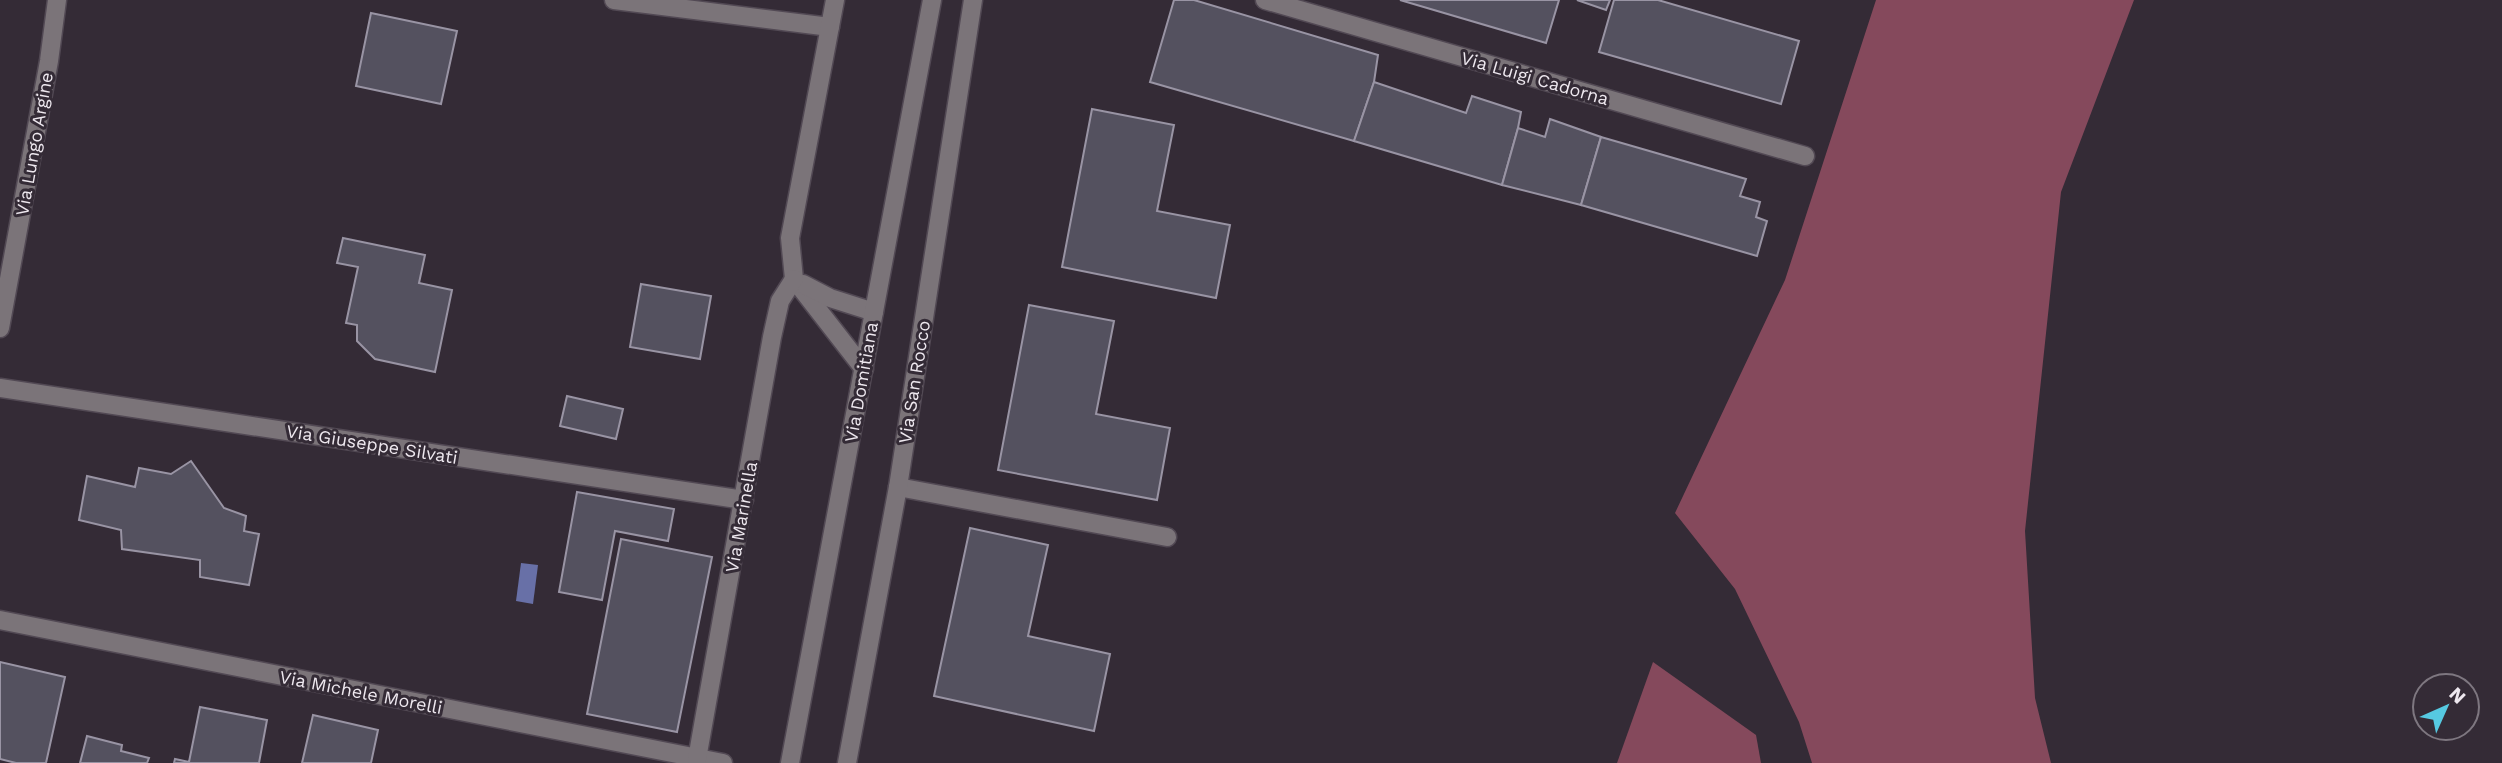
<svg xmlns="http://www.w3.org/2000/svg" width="2502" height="763" font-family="'Work Sans',sans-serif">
	<rect width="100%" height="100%" fill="#342b36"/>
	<g fill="#85495c">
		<polygon points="1876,0 2134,0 2061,192 2025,531 2035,698 2051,763 1812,763 1799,722 1735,589 1675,513 1785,280"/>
		<polygon points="1653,662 1756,735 1761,763 1617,763"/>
	</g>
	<polygon fill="#6870a7" points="521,563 538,565 533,604 516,601"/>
	<g fill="#54515f" stroke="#9994a4" stroke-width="2">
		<polygon points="1174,0 1194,0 1378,55 1374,82 1354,141 1150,82"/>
		<polygon points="1400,0 1559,0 1546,43"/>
		<polygon points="1577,0 1610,0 1606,10"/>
		<polygon points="1614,0 1658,0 1799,41 1781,104 1599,52"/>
		<polygon points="371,13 457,31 441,104 356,86"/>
		<polygon points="1374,82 1466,113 1472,96 1521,112 1518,128 1502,185 1354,141"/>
		<polygon points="1092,109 1174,125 1157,211 1230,225 1216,298 1062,267"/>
		<polygon points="1550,119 1601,137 1581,205 1502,185 1518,128 1545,137"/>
		<polygon points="1601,137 1746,179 1740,196 1760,202 1756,217 1767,221 1757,256 1581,205"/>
		<polygon points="343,238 425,255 419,283 452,290 435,372 375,359 357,341 357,325 346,323 358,267 337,263"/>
		<polygon points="641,284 711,296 700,359 630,347"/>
		<polygon points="1029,305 1114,321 1096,414 1170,428 1157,500 998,470"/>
		<polygon points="567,396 623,409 616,439 560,426"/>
		<polygon points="191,461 224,508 246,516 244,531 259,534 249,585 200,577 200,560 122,549 121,530 79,520 87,476 135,487 139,468 171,474"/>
		<polygon points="577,492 674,509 668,541 615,531 602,600 559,592"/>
		<polygon points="970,528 1048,545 1028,636 1110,654 1094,731 934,696"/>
		<polygon points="621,539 712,557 677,732 587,714"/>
		<polygon points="0,662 65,677 46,763 16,763 0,759"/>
		<polygon points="200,707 267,720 259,763 174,763 175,759 189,762"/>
		<polygon points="313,715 378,730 371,763 302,763"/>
		<polygon points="87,736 122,745 121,751 149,758 147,763 80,763"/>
	</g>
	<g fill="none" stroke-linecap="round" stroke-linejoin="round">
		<defs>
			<g id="minor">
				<polyline points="614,0 830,27"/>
				<polyline points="835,0 790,238 794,279 864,369"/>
				<polyline points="1265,0 1805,156"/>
				<polyline points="803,284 830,298 874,312"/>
				<polyline points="0,328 49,61 57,0"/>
				<polyline points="0,388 744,500"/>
				<polyline points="898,487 1167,537"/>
				<polyline points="0,620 723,763"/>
				<polyline points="697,759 772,337 780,301 794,279"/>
				<polyline points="790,763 932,0"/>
				<polyline points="847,763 898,487 973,0"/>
			</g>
		</defs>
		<use href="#minor" stroke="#524954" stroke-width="21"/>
		<use href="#minor" stroke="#7b7479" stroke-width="18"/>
	</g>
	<g text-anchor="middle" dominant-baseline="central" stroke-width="6" stroke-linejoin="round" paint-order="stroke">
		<g font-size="18" fill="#eee8ef" stroke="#342b36">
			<text transform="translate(1535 78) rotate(16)">Via Luigi Cadorna</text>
			<text transform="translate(34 144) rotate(-80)">Via Lungo Argine</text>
			<text transform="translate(861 382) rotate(-80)">Via Domitiana</text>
			<text transform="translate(914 382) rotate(-81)">Via San Rocco</text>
			<text transform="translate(372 444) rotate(9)">Via Giuseppe Silvati</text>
			<text transform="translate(741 517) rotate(-80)">Via Marinella</text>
			<text transform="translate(361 692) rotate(11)">Via Michele Morelli</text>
		</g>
	</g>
	<g transform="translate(2446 707) rotate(45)"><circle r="33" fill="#342b36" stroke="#7e7780" stroke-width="2"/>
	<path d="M0-5L12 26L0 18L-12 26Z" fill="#56c9e1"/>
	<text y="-10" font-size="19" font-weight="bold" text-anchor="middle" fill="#eee8ef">N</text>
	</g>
</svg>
